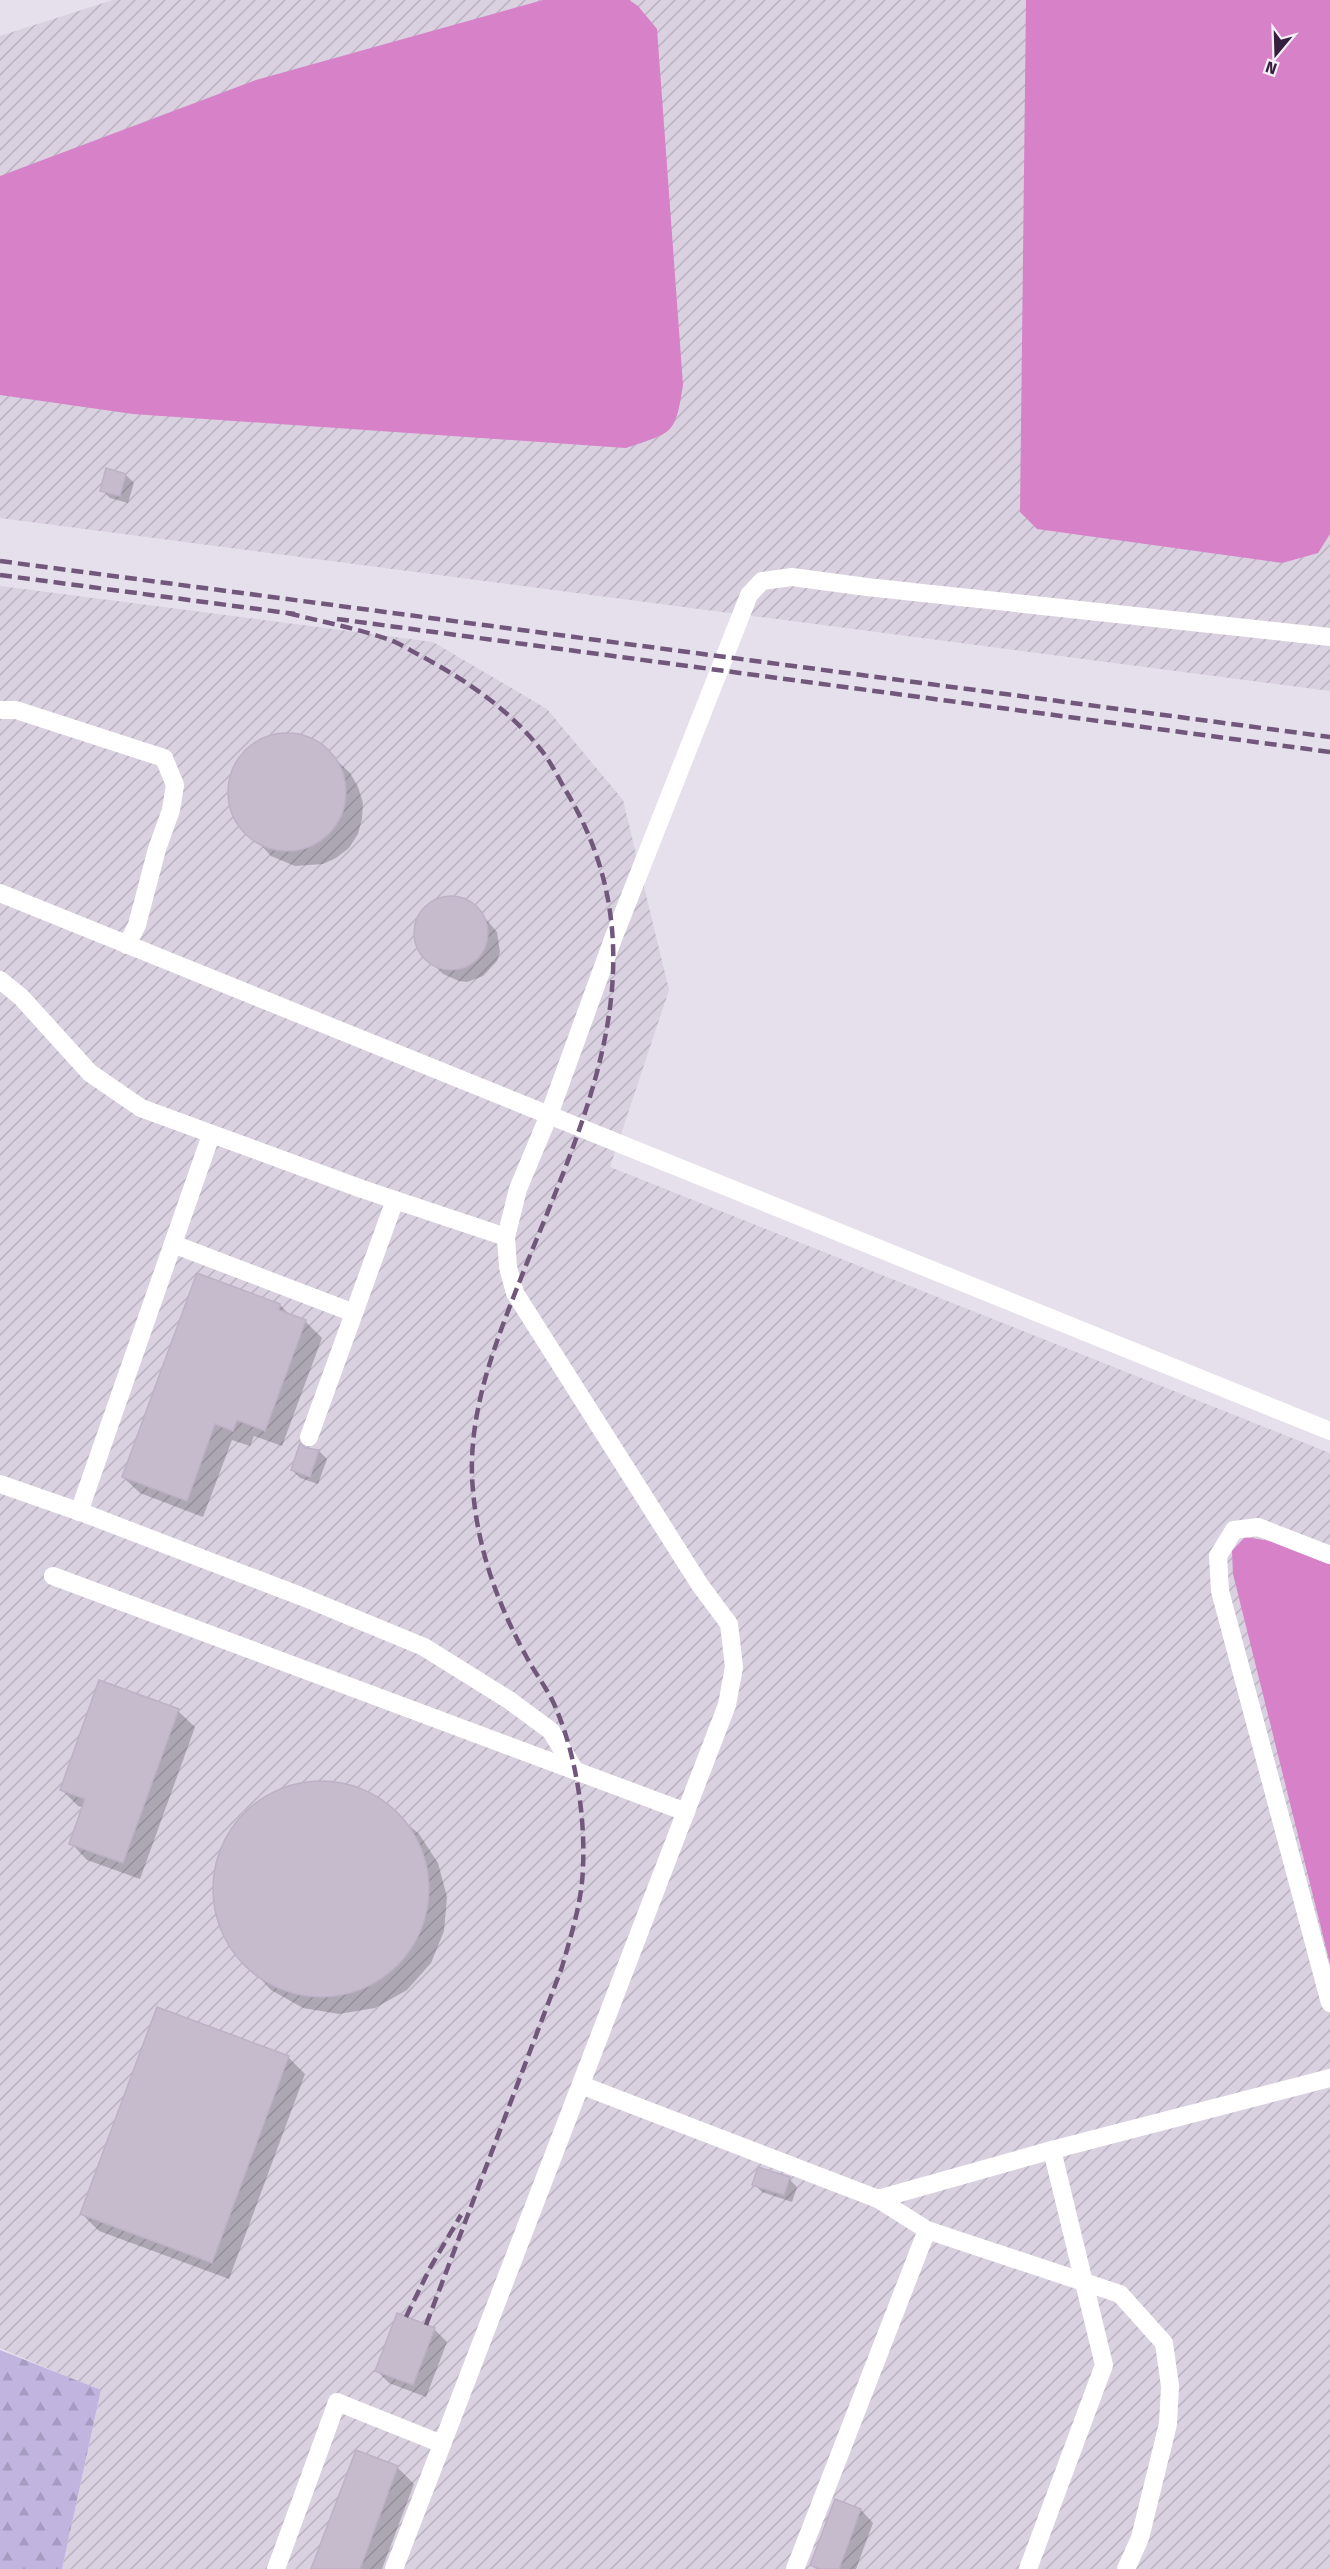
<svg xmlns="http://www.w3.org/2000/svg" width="1330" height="2569" font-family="'Fira Sans',sans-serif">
	<defs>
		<pattern id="industrial-furrows" width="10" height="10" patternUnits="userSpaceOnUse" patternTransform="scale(1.5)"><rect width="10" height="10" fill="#d9d0e0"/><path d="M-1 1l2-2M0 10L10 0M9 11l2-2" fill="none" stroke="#bbb2c1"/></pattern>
		<pattern id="forest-firs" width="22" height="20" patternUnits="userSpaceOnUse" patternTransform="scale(1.5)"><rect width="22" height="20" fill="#c1b5e0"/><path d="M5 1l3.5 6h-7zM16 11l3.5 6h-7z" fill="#a69bc1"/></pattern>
	</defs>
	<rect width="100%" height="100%" fill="#e6dfec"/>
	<g fill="url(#industrial-furrows)">
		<polygon points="113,0 1330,0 1330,691 0,518 0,36"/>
		<polygon points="0,586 433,642 547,709 623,800 669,990 610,1167 1330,1453 1330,2569 62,2569 101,2391 0,2348"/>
	</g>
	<polygon fill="url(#forest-firs)" points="0,2350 101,2390 62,2569 0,2569"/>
	<g fill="#d781c9">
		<path d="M 543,0 L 629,0 L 638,6 L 657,29 L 683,385 C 675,436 673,432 626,448 L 133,414 L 0,395 L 0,176 L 256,80 Z"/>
		<polygon points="1026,0 1330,0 1330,534 1318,553 1282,563 1037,529 1020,512"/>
		<polygon points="1245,1537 1271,1541 1330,1564 1330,1964 1233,1574 1232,1551"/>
	</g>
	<g fill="#0003">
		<polygon points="126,475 134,483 128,503 110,498 102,490"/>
		<polygon points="290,734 306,737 321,745 350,773 358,787 363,803 362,819 358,834 349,848 336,858 323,864 295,866 271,856 237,819 230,796 231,779 237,764 246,751 259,742 274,736"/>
		<polygon points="443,898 463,899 479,911 497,932 500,952 497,961 483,976 467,982 459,981 443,974 420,950 416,935 417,925 426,908"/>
		<polygon points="280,1305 290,1315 305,1321 322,1338 282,1446 254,1436 250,1446 232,1440 203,1517 140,1493 123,1477"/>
		<polygon points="305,1449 319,1451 327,1459 318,1484 300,1478 292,1470"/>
		<polygon points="178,1711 195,1727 140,1879 87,1860 71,1843 84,1808 78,1806 61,1789"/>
		<polygon points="307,1782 342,1783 374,1795 419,1834 438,1863 447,1897 444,1931 431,1963 407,1990 375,2008 339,2014 303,2008 271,1990 229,1945 216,1911 214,1874 225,1839 246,1811 274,1792"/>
		<polygon points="288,2057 305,2074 229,2279 99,2231 82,2214"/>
		<polygon points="789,2179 797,2187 792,2202 762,2192 754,2184"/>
		<polygon points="434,2329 447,2342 426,2397 389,2383 376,2370"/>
		<polygon points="397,2467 414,2484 382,2569 313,2569"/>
		<polygon points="836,2501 861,2510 873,2523 856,2569 816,2569 812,2565"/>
	</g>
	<g fill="#c5bbcd" stroke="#beb1c6" stroke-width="1.5">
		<polygon points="106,468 126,474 120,496 100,491"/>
		<circle cx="287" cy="792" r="59"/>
		<circle cx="451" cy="933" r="37"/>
		<polygon points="197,1273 280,1304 279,1310 306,1320 265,1431 237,1420 233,1431 215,1424 187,1501 122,1477"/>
		<polygon points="300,1443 306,1448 319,1450 310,1477 291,1470"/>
		<polygon points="99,1680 179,1709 123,1863 69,1844 85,1799 60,1790"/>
		<circle cx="321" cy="1889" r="108"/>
		<polygon points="157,2007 289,2056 212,2263 80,2214"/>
		<polygon points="758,2167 790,2177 784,2195 752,2185"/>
		<polygon points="397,2313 435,2328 413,2385 375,2371"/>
		<polygon points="356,2450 398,2466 360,2569 311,2569"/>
		<polygon points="835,2499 861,2509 839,2569 820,2569 810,2565"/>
	</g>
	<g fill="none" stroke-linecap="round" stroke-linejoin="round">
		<g stroke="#fff" stroke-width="18">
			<polyline points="0,710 16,710 164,758 175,785 171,810 157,849 137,925 127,945"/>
			<polyline points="0,893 1330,1431"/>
			<polyline points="0,980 21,997 90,1073 141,1108 362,1189 506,1237"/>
			<polyline points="173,1244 354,1313"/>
			<polyline points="309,1437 395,1200"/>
			<polyline points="0,1484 86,1514 303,1597 424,1647 509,1700 551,1731 574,1769"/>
			<polyline points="79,1512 211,1135"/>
			<polyline points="1330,1555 1258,1527 1234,1530 1218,1556 1220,1591 1330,2003"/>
			<polyline points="53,1576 686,1812"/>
			<polyline points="581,2085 878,2199 927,2230 795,2569"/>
			<polyline points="878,2199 1052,2150 1330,2078"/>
			<polyline points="927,2230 1120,2294 1164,2343 1170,2386 1168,2424 1140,2538 1126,2569"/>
			<polyline points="276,2569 337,2402 442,2444"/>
			<polyline points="394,2569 727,1705 734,1667 729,1624 700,1585 515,1293 508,1267 506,1237 518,1189 549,1115 613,939 749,595 762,581 792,577 867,587 1330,637"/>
			<polyline points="1028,2569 1104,2365 1052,2150"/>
		</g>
		<g stroke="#71587a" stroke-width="4.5" stroke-dasharray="12 6" stroke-linecap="butt">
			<polyline points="0,561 1330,737"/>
			<polyline points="0,575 295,614"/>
			<path d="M 288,613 C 322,622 362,629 395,642 C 404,646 413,652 423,657 C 469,682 513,712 545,755 C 554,768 561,783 569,796 C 668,966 579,1129 515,1293 C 492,1352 470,1412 472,1476 C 475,1541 495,1599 526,1656 C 536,1675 550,1692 557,1711 C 578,1761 587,1829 582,1882 C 579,1911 570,1939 562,1967 L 426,2325"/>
			<polyline points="337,619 1330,752"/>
			<polyline points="406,2317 430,2268 461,2215"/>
		</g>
	</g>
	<g transform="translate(1276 54) rotate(199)" stroke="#f4f0f8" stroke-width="4.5" paint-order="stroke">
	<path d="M0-4.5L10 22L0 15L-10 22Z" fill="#361e3e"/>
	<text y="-9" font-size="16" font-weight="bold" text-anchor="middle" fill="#361e3e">N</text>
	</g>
</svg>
